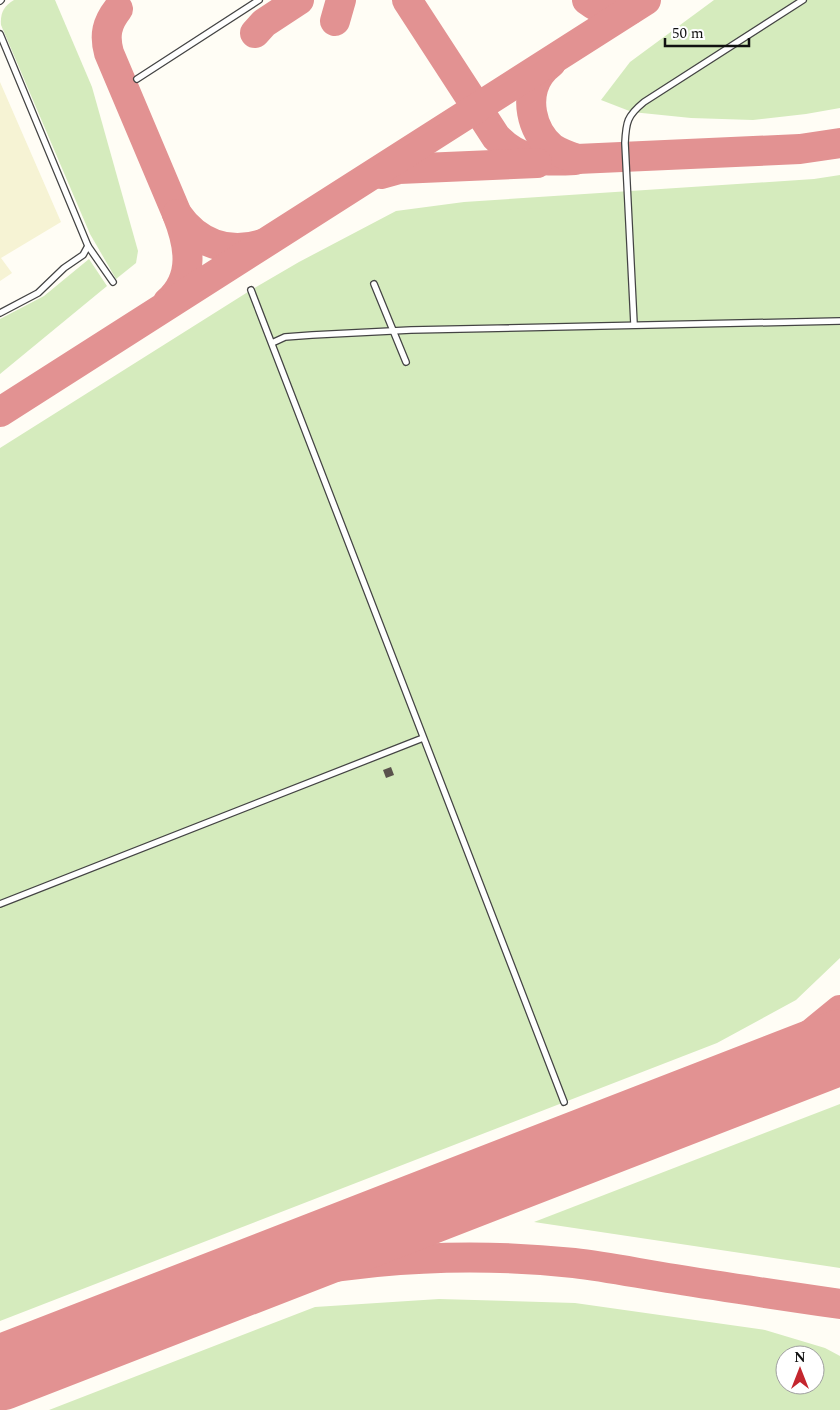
<svg xmlns="http://www.w3.org/2000/svg" width="840" height="1410" font-family="Spectral,serif">
	<rect width="100%" height="100%" fill="#fffdf5"/>
	<polygon fill="#f6f3d4" points="0,82 61,222 1,258 12,273 0,281"/>
	<g fill="#d5ebbd" fill-rule="evenodd">
		<path d="M 14,0 L 55,0 L 92,87 L 138,251 L 136,263 L 116,279 L 90,234 L 1,25 C 0,13 4,6 14,0 Z"/>
		<polygon points="714,0 840,0 840,108 806,114 753,120 691,118 632,112 601,100 630,62"/>
		<polygon points="840,175 840,958 796,1000 717,1043 0,1321 0,448 251,290 299,262 396,211 464,202 814,179"/>
		<polygon points="89,259 107,286 0,374 0,319 44,296"/>
		<polygon points="840,1104 840,1268 534,1222"/>
		<path d="M 439,1299 L 575,1303 L 765,1330 L 825,1348 L 840,1356 L 840,1410 L 49,1410 L 315,1307 ZM 785,1355 L 815,1355 L 815,1385 L 785,1385 Z"/>
	</g>
	<g fill="none" stroke-linecap="round" stroke-linejoin="round">
		<g stroke="#e29292" stroke-width="30">
			<path d="M 407,0 L 496,137 C 520,162 542,162 575,160"/>
			<path d="M 587,0 C 603,12 611,13 630,10"/>
			<path d="M 118,9 C 107,23 104,35 109,53 L 177,214"/>
			<polyline points="335,21 341,0"/>
			<polyline points="255,33 264,23 299,0"/>
			<path d="M 551,63 C 547,66 543,70 540,74 C 524,97 531,130 552,148 C 560,153 568,156 577,159 L 800,149 L 840,143"/>
			<polyline points="381,174 399,169 537,163"/>
			<path d="M 168,302 C 196,277 189,244 177,214 C 197,243 228,255 262,244"/>
			<polyline points="0,412 646,0"/>
			<polyline points="711,1098 773,1062 812,1033 840,1010"/>
			<path d="M 182,1303 C 308,1261 443,1249 574,1263 C 608,1267 642,1274 675,1279 C 730,1288 785,1296 840,1304"/>
			<polyline points="0,1375 31,1361"/>
		</g>
		<polyline stroke="#e29292" stroke-width="75" points="0,1373 840,1047"/>
	</g>
	<polygon fill="#5a524d" points="391,767 394,775 386,778 383,770"/>
	<g fill="none" stroke-linecap="round" stroke-linejoin="round">
		<defs>
			<g id="service">
				<polyline points="0,1 1,0"/>
				<polyline points="0,34 88,246 83,255 64,268 38,293 0,313"/>
				<polyline points="137,79 259,0"/>
				<polyline points="88,246 113,282"/>
				<polyline points="374,284 406,362"/>
				<polyline points="251,290 564,1102"/>
				<path d="M 634,324 L 625,143 C 626,122 627,116 644,102 L 803,0"/>
				<polyline points="272,343 285,337 312,335 411,330 840,321"/>
				<polyline points="0,904 423,738"/>
			</g>
		</defs>
		<use href="#service" stroke="#444" stroke-width="8"/>
		<use href="#service" stroke="#fff" stroke-width="5.5"/>
	</g>
	<g transform="translate(800 1370)"><circle r="24" fill="#ffffff" stroke="#a0a0a0"/>
	<path d="M0-4L9 19L0 12L-9 19Z" fill="#c4262e"/>
	<text y="-8" font-size="14" font-weight="bold" text-anchor="middle" fill="#111111">N</text>
	</g>
	<path d="M665 38v8h84v-8" fill="none" stroke="#111111" stroke-width="2.5"/>
	<text x="672" y="38" font-size="15" fill="#111111" stroke="#ffffff" stroke-width="4" paint-order="stroke">50 m</text>
</svg>
